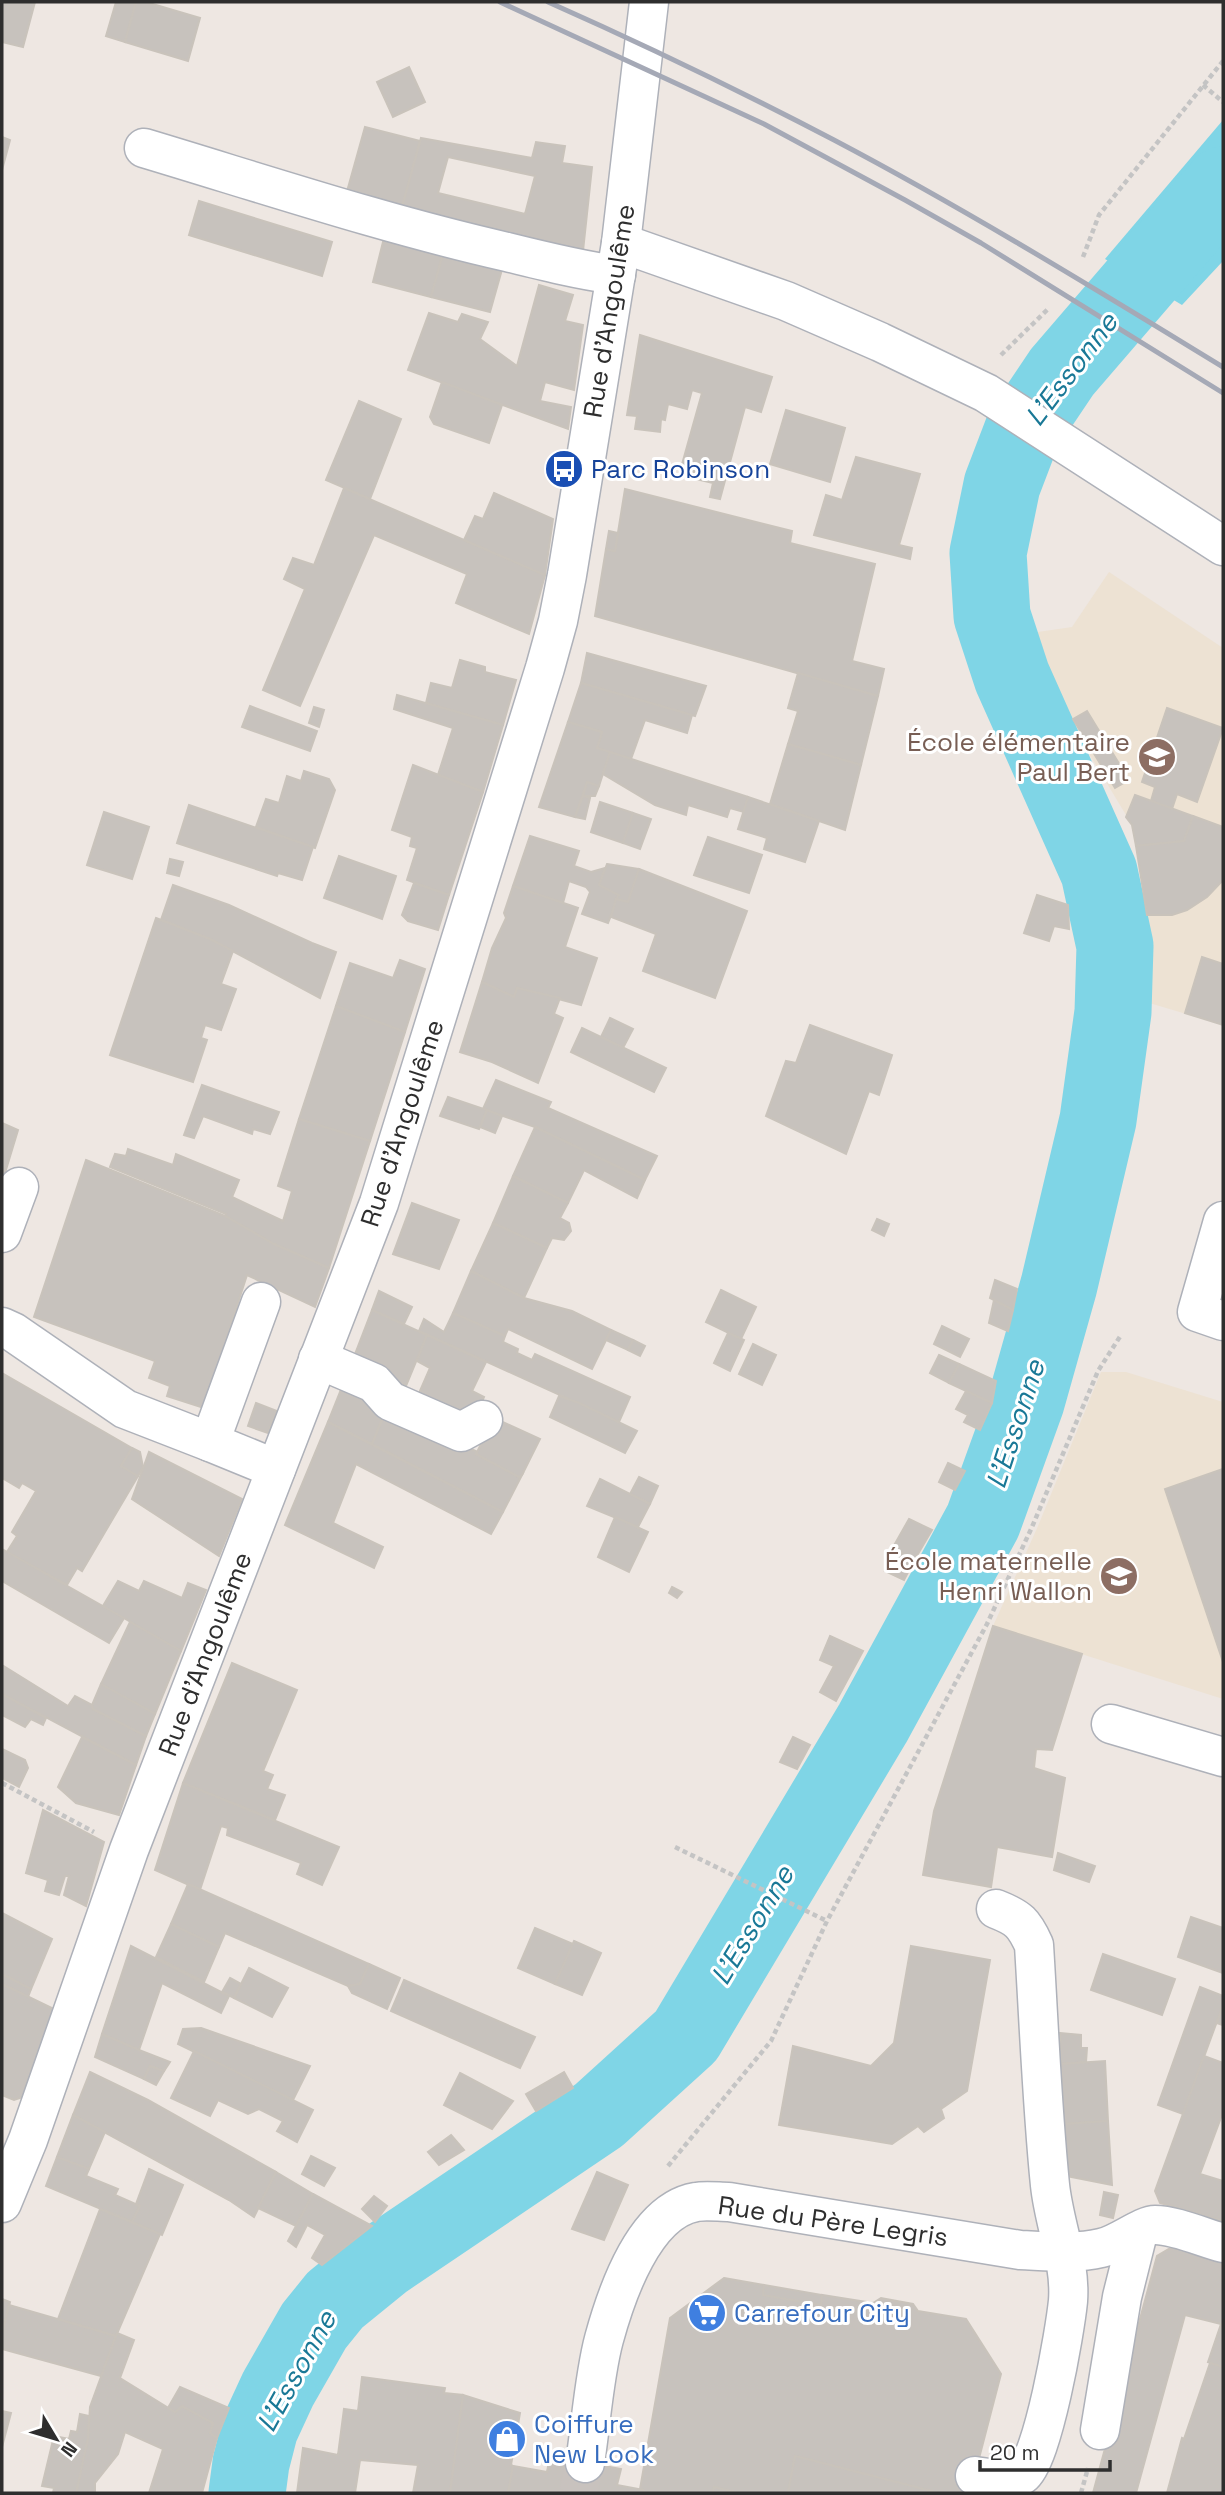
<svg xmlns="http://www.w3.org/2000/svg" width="1225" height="2495" font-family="'Space Grotesk',sans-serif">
	<rect width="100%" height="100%" fill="#eee7e2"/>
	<g fill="#ede2d3">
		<polygon points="1109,572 1223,648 1223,1025 1146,1002 1149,973 1147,915 1132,825 1055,697 1031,633 1072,627"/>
		<polygon points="1101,1372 1126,1372 1223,1402 1223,1699 993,1626 1038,1526"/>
	</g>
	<polygon fill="#7fd5e6" points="1223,120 1223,261 1182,305 1105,259"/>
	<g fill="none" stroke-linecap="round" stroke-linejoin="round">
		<polyline stroke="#7fd5e6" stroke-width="77" points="247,2493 251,2463 260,2428 278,2389 314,2326 335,2300 383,2261 599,2115 686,2036 873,1723 983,1521 1026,1402 1059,1285 1098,1120 1113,1012 1115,946 1099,872 1012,677 992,616 988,553 1002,485 1023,430 1062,372 1223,185"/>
	</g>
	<g fill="#c7c2bd" stroke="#c9c3bb" stroke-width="2" fill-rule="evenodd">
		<polygon points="2,2 35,2 23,47 2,42"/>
		<polygon points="116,2 136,2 125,42 106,36"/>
		<polygon points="136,2 146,2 200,18 188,61 125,42"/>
		<polygon points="409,67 425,102 393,117 377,82"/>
		<polygon points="365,127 420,141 401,211 346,195"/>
		<polygon points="2,137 10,140 2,170"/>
		<path d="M 421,138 L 532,158 L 536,142 L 565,146 L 562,163 L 592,167 L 583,251 L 401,211 ZM 448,157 L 535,176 L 525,214 L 438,193 Z"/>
		<polygon points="199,201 332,242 322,276 189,235"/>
		<polygon points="385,234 444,250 431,297 373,282"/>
		<polygon points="444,250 503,266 490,312 431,297"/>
		<polygon points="539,285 573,295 565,321 583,325 574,390 545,382 540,401 571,407 568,429 408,370 429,313 458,322 462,314 488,322 480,339 517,366"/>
		<polygon points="640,335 772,377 761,412 745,407 720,499 710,497 713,483 679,475 702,393 692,390 687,409 668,404 665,420 661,419 660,432 635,429 637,416 627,415"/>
		<polygon points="442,382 502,405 489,443 434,424 430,417"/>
		<polygon points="359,401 401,419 370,499 326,480"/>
		<polygon points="786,410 845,428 830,482 770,464"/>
		<polygon points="856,457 920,474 899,545 912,548 910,559 814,535 826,495 842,500"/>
		<polygon points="344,488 545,575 529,634 456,603 467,574 374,535 300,706 263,690 305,589 284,579 293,558 314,565"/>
		<polygon points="625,489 792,531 790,543 875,564 852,661 884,669 878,696 595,616 606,549 615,551"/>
		<polygon points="494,493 553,519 545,575 464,540 475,516 483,519"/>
		<polygon points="609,531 618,533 615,551 606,549"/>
		<polygon points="587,653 706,686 695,716 581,683"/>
		<polygon points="460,660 485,667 485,672 516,680 503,725 426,703 431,683 452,688"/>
		<polygon points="798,673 878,696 861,765 788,744 798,711 788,708"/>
		<polygon points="581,683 692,715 687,733 645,720 631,759 597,748 602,732 568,722"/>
		<polygon points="397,695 503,725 483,792 438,775 453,728 394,709"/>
		<polygon points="250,706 317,731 310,751 242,727"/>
		<polygon points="314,707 324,710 319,727 309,723"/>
		<polygon points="1167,708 1223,728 1197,802 1177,794 1172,809 1151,801 1155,787 1142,782"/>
		<polygon points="1087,711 1129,780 1115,788 1073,719"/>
		<polygon points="568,722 602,732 597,748 610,752 599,786 587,782 575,817 539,807"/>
		<polygon points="788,744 861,765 845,830 770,804"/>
		<polygon points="610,752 748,797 744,812 730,808 727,817 688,805 686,815 655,805 603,774"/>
		<polygon points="413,765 483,792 449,895 407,880 417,848 410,846 412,837 392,830"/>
		<polygon points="304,771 329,779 335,790 315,848 256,827 266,799 279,803 287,776 301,781"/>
		<polygon points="587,782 599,786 595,796 583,796"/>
		<polygon points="1135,795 1193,816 1184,841 1136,846 1132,825 1126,817"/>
		<polygon points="583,796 590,798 585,819 575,817"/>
		<polygon points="748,797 819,821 805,862 764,849 767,838 738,829"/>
		<polygon points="600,802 633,813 623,843 591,832"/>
		<polygon points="189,805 313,847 302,880 278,873 277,876 177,843"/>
		<polygon points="104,812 149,827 132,879 87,865"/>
		<polygon points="633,813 651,819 640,849 623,843"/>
		<polygon points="1193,816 1223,827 1223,880 1207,897 1187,910 1172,915 1147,915 1136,846 1184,841"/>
		<polygon points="530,836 579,851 574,866 591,872 605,868 599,885 619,895 608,923 582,914 590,892 586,887 569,881 563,903 513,886"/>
		<polygon points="708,837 762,855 749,893 694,875"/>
		<polygon points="339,856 396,876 382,919 324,898"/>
		<polygon points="170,859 183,862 179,876 167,873"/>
		<polygon points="607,864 639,869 628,902 616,899 619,895 599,885"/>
		<polygon points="639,869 747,911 715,998 643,971 656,934 611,917 616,899 628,902"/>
		<polygon points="414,883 449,895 438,930 408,921 402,915"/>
		<polygon points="173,885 229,905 312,943 336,952 320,998 210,939 161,920"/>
		<polygon points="513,886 578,908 565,947 597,958 581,1005 517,988 514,997 482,982 492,948 506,918 504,913"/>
		<polygon points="1037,895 1068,905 1069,929 1054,926 1049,941 1024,933"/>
		<polygon points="156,918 210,939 233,951 221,984 236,989 221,1030 205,1025 201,1038 207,1040 193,1082 110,1055"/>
		<polygon points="1202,957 1223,964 1223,1025 1185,1013"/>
		<polygon points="400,960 425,969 405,1032 336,1006 350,963 393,978"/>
		<polygon points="482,982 514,997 517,988 560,998 554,1014 563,1018 538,1083 492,1062 460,1052"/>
		<polygon points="336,1006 405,1032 370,1141 299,1119"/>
		<polygon points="610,1018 633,1029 623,1048 601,1037"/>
		<polygon points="810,1025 892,1055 879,1095 869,1091 846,1154 766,1116 786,1061 796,1063"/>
		<polygon points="582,1028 666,1068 654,1092 571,1052"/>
		<polygon points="496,1080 551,1102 548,1108 657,1156 645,1180 535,1127 483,1109"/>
		<polygon points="202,1085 279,1112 270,1134 253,1129 252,1134 203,1116 194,1138 184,1135"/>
		<polygon points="448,1097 487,1110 479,1129 440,1116"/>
		<polygon points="487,1110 502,1116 495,1133 480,1127"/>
		<polygon points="299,1119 370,1141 329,1268 274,1244 225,1216 226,1214 110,1167 115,1154 126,1156 128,1149 173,1165 176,1154 239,1180 232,1197 283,1221 292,1191 278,1186"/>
		<polygon points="2,1123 18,1130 2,1183"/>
		<polygon points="535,1127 645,1180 637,1198 584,1170 568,1203 513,1176"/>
		<polygon points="86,1160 225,1216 274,1244 329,1268 315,1307 247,1275 204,1408 167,1396 170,1386 149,1378 155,1361 34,1317"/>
		<polygon points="513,1176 568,1203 560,1218 569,1223 571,1231 564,1240 552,1238 547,1248 493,1223"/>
		<polygon points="412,1203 459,1220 439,1269 393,1254"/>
		<polygon points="877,1219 889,1224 884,1236 872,1230"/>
		<polygon points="493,1223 547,1248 524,1298 471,1271"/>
		<polygon points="471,1271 524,1298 572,1311 611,1330 592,1369 508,1329 505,1336 453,1313"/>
		<polygon points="995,1280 1017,1289 1013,1310 990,1298"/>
		<polygon points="721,1290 756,1307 741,1339 706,1322"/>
		<polygon points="379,1291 412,1307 404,1324 372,1310"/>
		<polygon points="994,1300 1013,1310 1008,1331 989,1323"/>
		<polygon points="372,1310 427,1335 406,1386 352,1362"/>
		<polygon points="453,1313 505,1336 503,1342 518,1349 517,1353 532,1360 535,1354 630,1397 619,1422 419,1331 424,1319 444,1332"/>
		<polygon points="942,1326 969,1339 960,1357 934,1344"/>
		<polygon points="611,1330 633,1340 628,1350 606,1340"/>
		<polygon points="728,1333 744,1340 730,1371 714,1363"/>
		<polygon points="427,1335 486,1362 472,1391 484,1397 477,1414 460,1420 416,1400 430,1368 417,1361"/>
		<polygon points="633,1340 645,1346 640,1356 628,1350"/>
		<polygon points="753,1344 776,1355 762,1385 739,1374"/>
		<polygon points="939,1355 959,1364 949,1383 930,1373"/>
		<polygon points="959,1364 996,1381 992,1403 949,1383"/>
		<polygon points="2,1373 132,1448 121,1466 138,1476 82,1571 77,1568 67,1585 7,1552 17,1536 12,1532 36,1491 22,1483 19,1488 2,1478"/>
		<polygon points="344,1382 386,1410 372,1444 328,1422"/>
		<polygon points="966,1391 992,1403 980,1430 964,1422 968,1415 956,1409"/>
		<polygon points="559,1396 579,1403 637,1431 625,1453 550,1417"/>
		<polygon points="256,1403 277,1411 268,1433 248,1426"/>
		<polygon points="386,1410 478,1452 476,1454 519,1477 522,1475 503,1512 372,1444"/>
		<polygon points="494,1418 540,1439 522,1475 519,1477 476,1454"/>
		<polygon points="328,1422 503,1512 491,1534 356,1464 333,1523 383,1547 374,1568 285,1525"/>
		<polygon points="132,1448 140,1452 143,1467 138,1476 121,1466"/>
		<polygon points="149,1452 242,1499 219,1556 132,1499"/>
		<polygon points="948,1463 965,1471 955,1490 939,1482"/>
		<polygon points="1223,1469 1223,1662 1165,1489"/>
		<polygon points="639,1477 658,1486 650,1504 630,1494"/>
		<polygon points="600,1479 650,1504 638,1527 587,1506"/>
		<polygon points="615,1517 648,1532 629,1572 598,1557"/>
		<polygon points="909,1519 932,1530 915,1559 892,1549"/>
		<polygon points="2,1549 124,1618 109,1643 2,1581"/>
		<polygon points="896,1551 915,1559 904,1580 885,1571"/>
		<polygon points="118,1581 139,1591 144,1581 182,1598 188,1583 206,1590 181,1651 103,1606"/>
		<polygon points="672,1587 682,1592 677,1598 669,1593"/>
		<polygon points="130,1622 181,1651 155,1714 101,1684"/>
		<polygon points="993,1626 1082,1654 1052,1750 1036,1749 1034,1768 1065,1778 1052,1857 997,1847 991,1887 923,1875 934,1811"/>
		<polygon points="830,1636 863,1651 836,1701 820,1692 834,1666 820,1660"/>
		<polygon points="232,1663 297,1690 263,1771 273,1775 267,1789 285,1795 275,1820 183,1783"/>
		<polygon points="2,1665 68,1706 75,1696 92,1705 93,1709 146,1736 136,1765 2,1694"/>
		<polygon points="101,1684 155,1714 146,1736 93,1709 92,1705"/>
		<polygon points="2,1694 46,1718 43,1725 31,1719 25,1727 2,1715"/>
		<polygon points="82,1737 136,1765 119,1815 76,1803 58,1787"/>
		<polygon points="793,1737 810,1745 797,1769 780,1762"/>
		<polygon points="2,1749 25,1760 28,1768 19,1787 2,1778"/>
		<polygon points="183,1783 339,1847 322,1885 297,1874 301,1863 227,1835 228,1828 221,1826 200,1890 155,1870"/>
		<polygon points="43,1810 104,1842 86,1906 64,1895 69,1876 65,1876 59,1895 45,1891 48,1880 26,1873"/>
		<polygon points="1058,1853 1095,1866 1089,1882 1054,1870"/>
		<polygon points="188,1884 369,1964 360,1984 348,1986 225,1933 219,1947 171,1924"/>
		<polygon points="2,1913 52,1939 31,1989 2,1974"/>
		<polygon points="1191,1917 1223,1928 1223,1973 1178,1957"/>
		<polygon points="171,1924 219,1947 204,1982 156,1957"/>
		<polygon points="535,1928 573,1944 555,1984 518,1968"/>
		<polygon points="574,1941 601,1953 582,1995 555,1984"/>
		<polygon points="131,1946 229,1996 221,2013 162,1983 139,2050 102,2034"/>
		<polygon points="911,1946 990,1960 967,2091 941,2109 944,2118 924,2132 918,2126 892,2144 779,2125 793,2046 871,2066 894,2043"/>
		<polygon points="1103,1954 1175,1979 1162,2015 1091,1990"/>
		<polygon points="369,1964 400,1978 387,2009 352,1993 348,1986 360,1984"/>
		<polygon points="249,1968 288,1988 272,2017 234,1998"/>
		<polygon points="2,1974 31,1989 28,1997 2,1984"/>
		<polygon points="230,1978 241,1984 234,1998 222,1992"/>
		<polygon points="404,1980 535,2037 520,2068 391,2011"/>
		<polygon points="2,1984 56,2010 26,2096 14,2100 2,2095"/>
		<polygon points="1200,1987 1223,1996 1223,2005 1183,2114 1158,2105"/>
		<polygon points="1223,2005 1223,2025 1217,2023"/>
		<polygon points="201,2028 310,2066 293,2100 178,2044 183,2029"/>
		<polygon points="1060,2033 1081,2035 1081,2048 1087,2048 1086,2062 1061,2064"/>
		<polygon points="102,2034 139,2050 170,2062 164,2071 150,2066 144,2079 95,2057"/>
		<polygon points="194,2051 313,2110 297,2142 277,2131 283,2121 259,2109 248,2114 218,2100 210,2116 171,2098"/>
		<polygon points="1204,2056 1223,2063 1223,2112 1200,2174 1223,2181 1223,2221 1160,2203 1155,2191"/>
		<polygon points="1105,2061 1108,2121 1064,2124 1061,2064"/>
		<polygon points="150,2066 164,2071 156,2085 144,2079"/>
		<polygon points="90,2072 148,2100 276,2172 254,2217 229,2200 73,2115"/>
		<polygon points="564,2072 573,2088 536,2111 526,2094"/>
		<polygon points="460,2073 513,2101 492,2129 444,2105"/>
		<polygon points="73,2115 105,2132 89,2169 57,2157"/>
		<polygon points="1108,2121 1112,2185 1066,2176 1064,2124"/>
		<polygon points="451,2135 464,2150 439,2165 428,2152"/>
		<polygon points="311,2156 335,2168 324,2186 302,2174"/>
		<polygon points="57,2157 89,2169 86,2176 118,2189 115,2195 140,2206 132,2222 46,2186"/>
		<polygon points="149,2169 183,2185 162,2235 132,2222 140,2206 136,2204"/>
		<polygon points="276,2172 313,2194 296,2226 258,2208"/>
		<polygon points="597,2172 628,2185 604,2240 572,2229"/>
		<polygon points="1104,2192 1118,2195 1113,2218 1100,2215"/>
		<polygon points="313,2194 372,2226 322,2265 312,2258 325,2235 307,2225 296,2247 288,2241"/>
		<polygon points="374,2196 387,2206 375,2222 362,2209"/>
		<polygon points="100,2209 160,2234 116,2336 58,2319"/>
		<polygon points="1172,2247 1223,2261 1223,2367 1208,2362 1221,2324 1185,2315 1136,2493 1093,2493 1157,2256"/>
		<polygon points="724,2278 764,2285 763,2295 821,2305 822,2295 873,2303 881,2298 913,2304 918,2311 966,2319 1001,2374 970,2493 939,2493 795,2456 788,2493 739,2493 714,2487 713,2493 644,2493 644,2490 640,2489 670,2318"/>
		<polygon points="764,2285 822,2295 821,2305 763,2295"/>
		<polygon points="2,2299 10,2302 2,2334"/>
		<polygon points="9,2305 116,2336 101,2376 2,2349 2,2334"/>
		<polygon points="117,2333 134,2340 120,2378 175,2412 182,2406 213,2423 210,2433 217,2438 202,2493 149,2493 163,2449 125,2432 118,2454 95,2483 95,2493 76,2493 88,2438 90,2407"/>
		<polygon points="1210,2363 1223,2367 1223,2493 1167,2493 1182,2438 1184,2439"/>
		<polygon points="362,2377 445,2388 444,2393 463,2395 450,2493 413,2493 418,2465 360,2460 355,2493 297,2493 303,2448 338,2455 344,2409 358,2411"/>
		<polygon points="180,2387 229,2408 217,2438 210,2433 213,2423 182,2406 175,2412 168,2408"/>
		<polygon points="463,2395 520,2413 511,2465 513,2466 508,2493 450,2493"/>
		<polygon points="2,2411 11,2413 2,2447"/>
		<polygon points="80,2414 89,2416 88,2438 76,2493 53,2493 54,2488 42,2486 54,2436 69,2439 71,2431 77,2432"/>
		<polygon points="550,2456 621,2469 617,2485 644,2490 644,2493 508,2493 513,2466 547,2472"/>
		<polygon points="795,2456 939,2493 788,2493"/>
		<polygon points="714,2487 739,2493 713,2493"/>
	</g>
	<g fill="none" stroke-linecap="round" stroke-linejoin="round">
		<polyline stroke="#c8c2be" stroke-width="38" stroke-dasharray="38 19" stroke-linecap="butt" points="578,2493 585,2463"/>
		<defs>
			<g id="minor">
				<path d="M 144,148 C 264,184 384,224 507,252 C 543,261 579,270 616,275"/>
				<polyline points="621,243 786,301 880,342 986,393 1223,546"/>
				<polyline points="1223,1221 1197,1312 1223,1321"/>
				<polyline points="2,1233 19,1187"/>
				<polyline points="261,1302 210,1442 276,1469"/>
				<polyline points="2,1327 13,1332 125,1409 210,1442"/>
				<polyline points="318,1359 374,1383 390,1401 461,1432 483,1420"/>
				<polyline points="1111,1724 1223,1757"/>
				<polyline points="2,2203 28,2140 129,1850 379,1203 545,668 558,621 567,575 621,243 649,2"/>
				<polyline points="1100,2430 1122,2297 1138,2233"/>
				<path d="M 585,2463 C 591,2424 594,2376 604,2339 C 616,2295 644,2211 696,2202 C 706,2200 719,2202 729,2202 L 1020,2250 C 1047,2251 1075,2254 1101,2248 C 1118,2245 1142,2225 1155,2225 C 1175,2225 1204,2238 1223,2243"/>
				<path d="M 975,2476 C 989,2478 1009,2483 1022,2475 C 1043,2460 1065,2331 1068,2301 C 1071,2262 1054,2224 1050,2185 C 1042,2106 1039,2025 1034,1945 C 1024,1923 1019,1918 996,1909"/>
			</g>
		</defs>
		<use href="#minor" stroke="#aeb1b9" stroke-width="41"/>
		<g stroke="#c4c4c4" stroke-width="4.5" stroke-dasharray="5 3.5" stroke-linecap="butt">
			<polyline points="1203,85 1223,102"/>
			<polyline points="1083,257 1099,215 1223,61"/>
			<polyline points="1001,355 1048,309"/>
			<polyline points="2,1783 94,1832"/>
			<polyline points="675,1847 827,1921"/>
			<polyline points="668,2166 771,2041 827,1921 987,1624 1032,1527 1098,1371 1121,1335"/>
			<polyline points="1081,2493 1088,2468"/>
		</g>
		<use href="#minor" stroke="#fff" stroke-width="38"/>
		<g stroke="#a5a9b6" stroke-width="5">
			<polyline points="500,2 764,124 905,200 981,243 1223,393"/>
			<path d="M 548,2 C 645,45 740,91 834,140 C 967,210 1095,289 1223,367"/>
		</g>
	</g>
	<defs>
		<symbol id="bus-disc" viewBox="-11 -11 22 22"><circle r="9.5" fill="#1a4fb4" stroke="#fff"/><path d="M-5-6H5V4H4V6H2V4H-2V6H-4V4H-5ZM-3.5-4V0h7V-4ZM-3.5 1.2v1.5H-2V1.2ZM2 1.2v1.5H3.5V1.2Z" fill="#fff"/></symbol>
		<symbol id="school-disc" viewBox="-11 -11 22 22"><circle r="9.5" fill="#8d6e63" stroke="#fff"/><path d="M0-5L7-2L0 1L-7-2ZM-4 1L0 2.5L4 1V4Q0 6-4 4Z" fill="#fff"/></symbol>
		<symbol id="supermarket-disc" viewBox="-11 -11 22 22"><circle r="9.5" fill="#3f7fe0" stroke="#fff"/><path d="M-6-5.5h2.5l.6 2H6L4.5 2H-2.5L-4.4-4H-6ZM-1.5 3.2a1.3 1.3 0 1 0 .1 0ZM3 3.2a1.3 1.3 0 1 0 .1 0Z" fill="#fff"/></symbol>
		<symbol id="shop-disc" viewBox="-11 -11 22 22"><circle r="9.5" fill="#3f7fe0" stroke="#fff"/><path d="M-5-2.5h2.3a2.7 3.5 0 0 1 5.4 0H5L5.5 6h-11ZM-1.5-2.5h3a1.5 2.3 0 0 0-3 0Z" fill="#fff"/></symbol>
	</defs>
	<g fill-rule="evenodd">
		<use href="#bus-disc" x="542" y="447" width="44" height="44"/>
		<use href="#school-disc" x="1135" y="735" width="44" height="44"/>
		<use href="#school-disc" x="1097" y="1554" width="44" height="44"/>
		<use href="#supermarket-disc" x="685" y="2291" width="44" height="44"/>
		<use href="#shop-disc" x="485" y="2417" width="44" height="44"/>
	</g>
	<g text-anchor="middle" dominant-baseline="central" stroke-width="6" stroke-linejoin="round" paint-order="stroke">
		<g font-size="26" fill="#2e2e2e" stroke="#fff">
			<text transform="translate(609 311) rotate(-81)">Rue d'Angoulême</text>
			<text transform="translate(402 1123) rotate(-72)">Rue d'Angoulême</text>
			<text transform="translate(205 1654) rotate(-69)">Rue d'Angoulême</text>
			<text transform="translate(833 2221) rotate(8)">Rue du Père Legris</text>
		</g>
		<g font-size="26" fill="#164399" stroke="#fff" text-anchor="start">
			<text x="591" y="469">Parc Robinson</text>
		</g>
		<g font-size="26" fill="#785e54" stroke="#fff" text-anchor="end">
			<text x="1130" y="742">École élémentaire<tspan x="1130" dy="30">Paul Bert</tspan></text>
			<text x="1092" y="1561">École maternelle<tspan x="1092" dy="30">Henri Wallon</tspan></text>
		</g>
		<g font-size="26" fill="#366cbe" stroke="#fff" text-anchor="start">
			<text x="734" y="2313">Carrefour City</text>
			<text x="534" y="2424">Coiffure<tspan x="534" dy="30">New Look</tspan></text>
		</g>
		<g font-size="28" font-style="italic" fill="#197896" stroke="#fff">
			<text transform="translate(1071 369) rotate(-53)">L'Essonne</text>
			<text transform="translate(1015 1424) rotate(-72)">L'Essonne</text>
			<text transform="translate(752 1925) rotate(-59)">L'Essonne</text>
			<text transform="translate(296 2371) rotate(-61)">L'Essonne</text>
		</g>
	</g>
	<rect width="1225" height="2495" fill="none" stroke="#2e2e2e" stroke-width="7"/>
	<g transform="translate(56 2439) rotate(128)" stroke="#ffffff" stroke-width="5" paint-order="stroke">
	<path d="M0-5L12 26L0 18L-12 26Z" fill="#2e2e2e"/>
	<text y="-10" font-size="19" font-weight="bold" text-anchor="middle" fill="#2e2e2e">N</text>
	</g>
	<path d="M980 2460v10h130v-10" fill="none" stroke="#2e2e2e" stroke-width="3.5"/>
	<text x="990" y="2460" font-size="21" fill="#2e2e2e" stroke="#ffffff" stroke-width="5" paint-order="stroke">20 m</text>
</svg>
